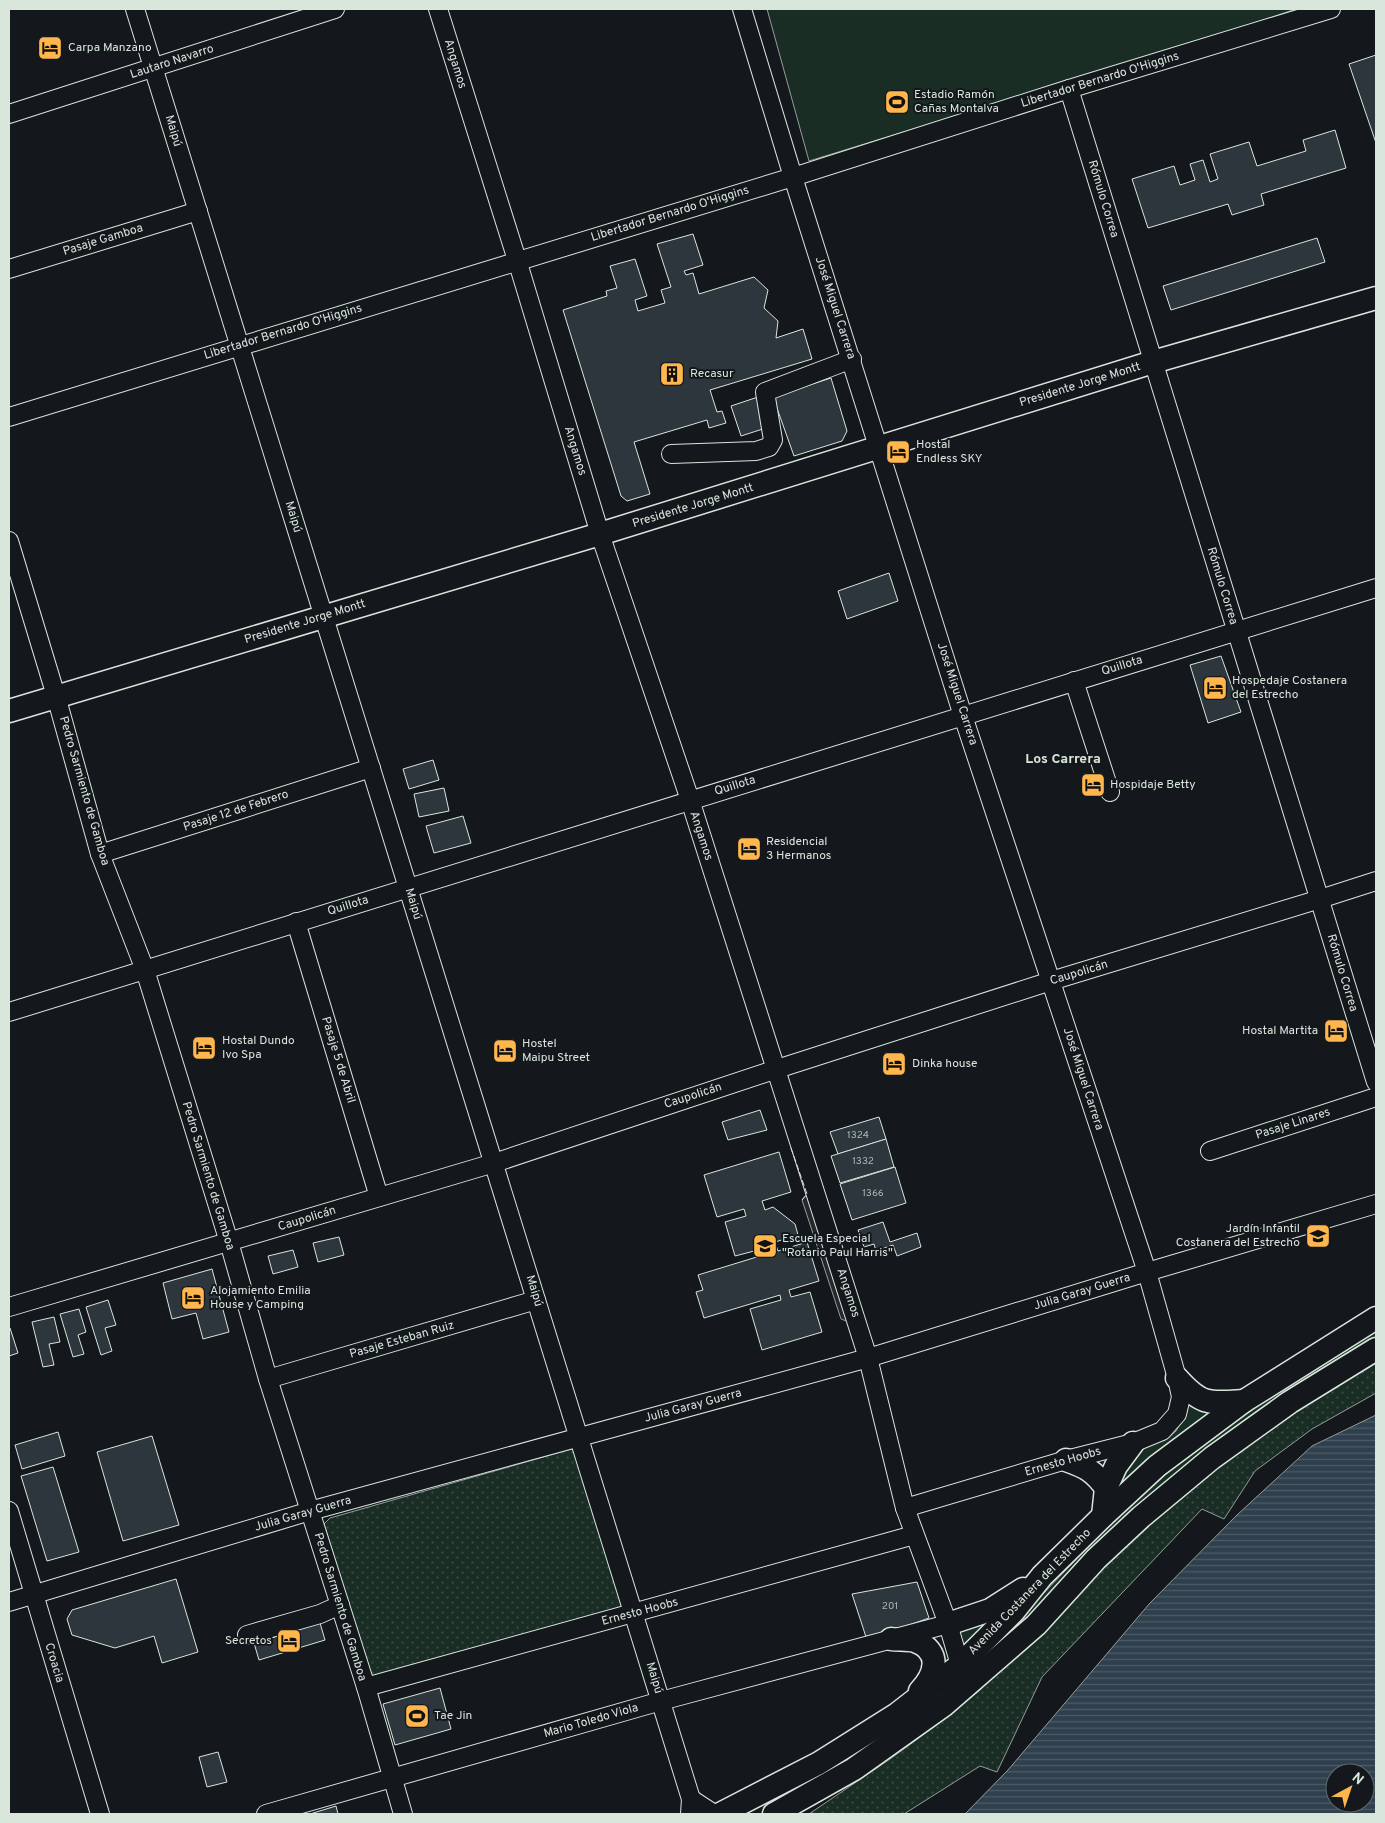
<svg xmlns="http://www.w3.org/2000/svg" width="1385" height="1823" font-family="Overpass,sans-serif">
	<defs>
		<pattern id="park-dots" width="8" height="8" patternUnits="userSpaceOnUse" patternTransform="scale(1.25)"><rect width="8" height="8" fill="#1a2d24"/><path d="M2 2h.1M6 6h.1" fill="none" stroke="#3b4b43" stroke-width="1.8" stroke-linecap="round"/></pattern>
		<pattern id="water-rules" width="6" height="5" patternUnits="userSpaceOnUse" patternTransform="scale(1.25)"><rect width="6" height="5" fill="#2f3f4d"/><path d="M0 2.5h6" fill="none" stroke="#4c5b66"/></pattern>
	</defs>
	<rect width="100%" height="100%" fill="#14181c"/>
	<g fill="#1a2d24" stroke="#939e99">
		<polygon points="767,9 1296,9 1194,43 809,161"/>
		<polygon points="1376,1330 1376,1337 1348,1355 1035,1611 966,1678 1019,1619 1133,1500 1197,1444"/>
		<polygon points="1186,1395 1217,1409 1114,1492 1129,1455 1152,1442 1167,1439 1176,1431 1182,1421 1186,1410"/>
		<polygon points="993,1618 961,1647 956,1628"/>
	</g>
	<g fill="url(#park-dots)" stroke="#939e99">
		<polygon points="1376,1359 1376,1393 1312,1429 1255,1471 1224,1519 1202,1509 1042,1677 997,1772 980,1766 904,1814 809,1814 890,1759 938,1724 980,1690 1115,1553 1234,1452"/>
		<polygon points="575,1448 623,1607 613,1614 372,1678 324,1524 330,1518"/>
	</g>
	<polygon fill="#24282b" stroke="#939e99" points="807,1194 849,1322 841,1319 802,1200"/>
	<path fill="url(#water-rules)" stroke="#939e99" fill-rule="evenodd" d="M 1376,1415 L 1376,1814 L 965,1814 L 1008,1770 L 1150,1603 L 1237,1515 L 1312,1446 ZM 1335,1773 L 1365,1773 L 1365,1803 L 1335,1803 Z"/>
	<g fill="#2c363c" stroke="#d8e6dc">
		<polygon points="1376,55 1376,143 1349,64"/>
		<polygon points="1335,130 1346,168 1261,194 1264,205 1232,215 1228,204 1148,228 1132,179 1174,166 1180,185 1195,180 1190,164 1203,160 1210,182 1218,179 1210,154 1249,142 1257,166 1306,151 1303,140"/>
		<polygon points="693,234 703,265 684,271 686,275 693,273 699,294 754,277 768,290 764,308 778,321 776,338 803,329 812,359 710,390 717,412 722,411 726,423 709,428 707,420 634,442 650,494 627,501 621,496 563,310 607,296 606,291 617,288 610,266 635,259 647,296 635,300 638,311 665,303 661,290 671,287 657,244"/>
		<polygon points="1317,238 1325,262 1171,310 1163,286"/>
		<polygon points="831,378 847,431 842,441 794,456 773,397"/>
		<polygon points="758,397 769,427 741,436 731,406"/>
		<polygon points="889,573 898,601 847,619 838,591"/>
		<polygon points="1221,656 1241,712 1208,723 1190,665"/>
		<polygon points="433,760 439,780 409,789 403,769"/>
		<polygon points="444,788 449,811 419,817 414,794"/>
		<polygon points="463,816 471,843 434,853 426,826"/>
		<polygon points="760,1110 767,1130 728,1140 722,1122"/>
		<polygon points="879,1117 886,1139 838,1154 830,1132"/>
		<polygon points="886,1139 894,1167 840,1183 831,1156"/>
		<polygon points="779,1152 791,1192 762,1201 765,1210 773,1207 795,1224 798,1235 775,1242 778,1251 807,1242 819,1281 789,1290 791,1297 810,1292 822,1332 762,1350 750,1309 781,1300 780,1295 704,1318 696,1292 703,1290 698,1275 760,1256 758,1250 735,1256 725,1222 746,1216 744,1209 717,1217 704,1175"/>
		<polygon points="895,1167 906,1203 852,1220 840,1184"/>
		<polygon points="883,1222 890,1242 917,1233 921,1247 897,1256 893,1245 876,1251 874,1244 864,1247 858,1230"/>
		<polygon points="339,1237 344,1255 318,1262 313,1243"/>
		<polygon points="293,1250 298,1267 273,1274 268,1256"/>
		<polygon points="212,1269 229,1332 203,1339 196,1313 172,1319 163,1283"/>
		<polygon points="108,1300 116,1325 105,1328 112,1351 101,1355 86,1307"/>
		<polygon points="79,1309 86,1332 78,1335 84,1354 73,1357 60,1314"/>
		<polygon points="54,1317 60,1342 49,1344 54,1365 43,1367 32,1322"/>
		<polygon points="10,1328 18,1353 9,1356 9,1329"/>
		<polygon points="58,1432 65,1456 22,1469 15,1445"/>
		<polygon points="152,1436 179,1525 123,1541 97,1452"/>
		<polygon points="53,1467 79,1552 47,1561 21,1476"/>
		<polygon points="176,1579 198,1652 162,1663 154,1636 115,1648 72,1635 67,1619 72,1610"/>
		<polygon points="917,1582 929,1618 867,1640 852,1594"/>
		<polygon points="320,1623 325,1640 259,1660 254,1643"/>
		<polygon points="440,1688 451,1729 395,1745 383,1704"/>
		<polygon points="218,1752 227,1782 207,1787 199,1757"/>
		<polygon points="336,1806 338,1814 310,1814"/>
	</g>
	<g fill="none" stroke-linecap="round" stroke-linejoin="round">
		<defs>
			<g id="minor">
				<polyline points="135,9 691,1799 690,1814"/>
				<polyline points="438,9 517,260 600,534 690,800 868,1358 905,1508 948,1624 960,1665"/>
				<polyline points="742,9 793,177 963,716 1147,1272 1177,1378 1181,1397 1177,1414 1162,1431 1133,1443 1066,1460 905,1508"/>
				<polyline points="1069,89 1376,1082"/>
				<polyline points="9,114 335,9"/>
				<polyline points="9,269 198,211"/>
				<polyline points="9,417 793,177 1069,89 1331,9"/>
				<polyline points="671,454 756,451 769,447 773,440 765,392 852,359"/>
				<polyline points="9,541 56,696 100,854 145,970 229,1242 268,1379 366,1687 403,1814"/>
				<polyline points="1074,681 1110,792"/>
				<polyline points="100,854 371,768"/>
				<polyline points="296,922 379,1197"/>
				<polyline points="9,1012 1376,588"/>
				<polyline points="1210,1151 1376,1097"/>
				<polyline points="9,1307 494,1163 777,1069 1051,981 1320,899 1376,881"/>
				<polyline points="268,1379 536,1300"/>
				<polyline points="9,1511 100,1814"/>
				<polyline points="9,1602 310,1511 868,1358 1147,1272 1376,1204"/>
				<polyline points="247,1635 320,1614 340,1605"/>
				<polyline points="366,1687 914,1535"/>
				<polyline points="691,1799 714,1814"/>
				<polyline points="266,1814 661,1701 948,1624"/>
			</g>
			<g id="major">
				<polyline points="9,711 600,534 1153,362 1376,298"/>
				<path d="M 1177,1378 C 1202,1406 1209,1403 1244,1401"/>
				<path d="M 1066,1460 C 1086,1467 1094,1471 1106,1488"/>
				<polyline points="1103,1516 1106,1488 1116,1466 1133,1443"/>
				<polyline points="948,1624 990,1610 1023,1589"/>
				<path d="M 891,1639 C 898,1640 908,1639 915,1641 C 942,1651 936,1674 920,1691"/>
				<polyline points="720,1814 819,1763 897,1714 960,1665 1014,1611 1042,1576 1103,1516 1157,1466 1244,1401 1376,1318"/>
				<polyline points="774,1814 854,1769 944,1705 1036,1625 1096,1559 1141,1517 1212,1458 1290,1402 1376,1349"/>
			</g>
		</defs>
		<use href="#minor" stroke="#d8e6dc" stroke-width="20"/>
		<use href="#major" stroke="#d8e6dc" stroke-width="25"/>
		<use href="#minor" stroke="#14181c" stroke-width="18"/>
		<use href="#major" stroke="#14181c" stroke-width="22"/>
		<polyline stroke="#d8e6dc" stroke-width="1" stroke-dasharray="6 2.5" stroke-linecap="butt" points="791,1148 807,1194 802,1200"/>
	</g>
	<defs>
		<symbol id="hotel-square" viewBox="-11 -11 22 22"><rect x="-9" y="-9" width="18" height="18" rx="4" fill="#ffb74d" stroke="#14181c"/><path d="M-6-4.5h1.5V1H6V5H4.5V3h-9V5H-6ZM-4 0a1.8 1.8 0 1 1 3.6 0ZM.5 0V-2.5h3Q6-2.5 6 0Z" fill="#111"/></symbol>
		<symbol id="stadium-square" viewBox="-11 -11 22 22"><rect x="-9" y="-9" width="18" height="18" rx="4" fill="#ffb74d" stroke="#14181c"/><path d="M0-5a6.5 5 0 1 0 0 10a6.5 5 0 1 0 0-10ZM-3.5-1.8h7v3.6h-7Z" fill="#111"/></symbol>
		<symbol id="building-square" viewBox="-11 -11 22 22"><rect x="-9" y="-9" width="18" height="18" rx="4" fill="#ffb74d" stroke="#14181c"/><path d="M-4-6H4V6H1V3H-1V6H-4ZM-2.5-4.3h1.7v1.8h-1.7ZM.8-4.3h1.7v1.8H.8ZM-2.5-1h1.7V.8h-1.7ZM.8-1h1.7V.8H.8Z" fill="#111"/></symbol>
		<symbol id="school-square" viewBox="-11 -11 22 22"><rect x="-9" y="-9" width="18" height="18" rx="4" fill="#ffb74d" stroke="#14181c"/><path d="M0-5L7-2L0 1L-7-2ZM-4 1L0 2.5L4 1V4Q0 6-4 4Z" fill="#111"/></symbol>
	</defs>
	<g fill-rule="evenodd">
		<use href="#hotel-square" x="36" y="34" width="28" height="28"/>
		<use href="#stadium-square" x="883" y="88" width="28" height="28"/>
		<use href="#building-square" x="658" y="360" width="28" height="28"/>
		<use href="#hotel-square" x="884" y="438" width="28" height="28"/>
		<use href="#hotel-square" x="1201" y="674" width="28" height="28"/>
		<use href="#hotel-square" x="1079" y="771" width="28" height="28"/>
		<use href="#hotel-square" x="735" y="835" width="28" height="28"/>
		<use href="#hotel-square" x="1322" y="1017" width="28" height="28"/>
		<use href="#hotel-square" x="190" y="1034" width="28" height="28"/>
		<use href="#hotel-square" x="491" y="1037" width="28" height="28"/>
		<use href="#hotel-square" x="880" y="1050" width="28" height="28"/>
		<use href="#school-square" x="1304" y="1222" width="28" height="28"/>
		<use href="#school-square" x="751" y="1232" width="28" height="28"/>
		<use href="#hotel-square" x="179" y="1284" width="28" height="28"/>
		<use href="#hotel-square" x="275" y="1627" width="28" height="28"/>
		<use href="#stadium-square" x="403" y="1702" width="28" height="28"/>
	</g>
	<g text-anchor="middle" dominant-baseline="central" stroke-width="4" stroke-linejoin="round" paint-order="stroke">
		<g font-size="10" fill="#adbab4">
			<text x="858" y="1135">1324</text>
			<text x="863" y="1161">1332</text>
			<text x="873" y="1193">1366</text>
			<text x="890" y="1606">201</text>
		</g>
		<g font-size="12" fill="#d8e6dc" stroke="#14181c" text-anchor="start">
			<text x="68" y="48">Carpa Manzano</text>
			<text x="914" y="95">Estadio Ramón<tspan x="914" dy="14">Cañas Montalva</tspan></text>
			<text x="690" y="374">Recasur</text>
			<text x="916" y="445">Hostal<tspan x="916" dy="14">Endless SKY</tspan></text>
			<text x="1232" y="681">Hospedaje Costanera<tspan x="1232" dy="14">del Estrecho</tspan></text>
			<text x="1110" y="785">Hospidaje Betty</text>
			<text x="766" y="842">Residencial<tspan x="766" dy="14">3 Hermanos</tspan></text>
			<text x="1318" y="1031" text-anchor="end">Hostal Martita</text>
			<text x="222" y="1041">Hostal Dundo<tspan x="222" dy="14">Ivo Spa</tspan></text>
			<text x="522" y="1044">Hostel<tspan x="522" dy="14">Maipu Street</tspan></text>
			<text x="912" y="1064">Dinka house</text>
			<text x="1300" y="1229" text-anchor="end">Jardín Infantil<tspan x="1300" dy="14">Costanera del Estrecho</tspan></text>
			<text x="782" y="1239">Escuela Especial<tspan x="782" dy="14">"Rotario Paul Harris"</tspan></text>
			<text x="210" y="1291">Alojamiento Emilia<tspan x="210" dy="14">House y Camping</tspan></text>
			<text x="272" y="1641" text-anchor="end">Secretos</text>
			<text x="434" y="1716">Tae Jin</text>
		</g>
		<g font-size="12" fill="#d8e6dc" stroke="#14181c">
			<text transform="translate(172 62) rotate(-18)">Lautaro Navarro</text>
			<text transform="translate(455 64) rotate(73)">Angamos</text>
			<text transform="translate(1100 80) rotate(-17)">Libertador Bernardo O'Higgins</text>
			<text transform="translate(173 131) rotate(73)">Maipú</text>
			<text transform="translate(1103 199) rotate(73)">Rómulo Correa</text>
			<text transform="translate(670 214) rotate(-17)">Libertador Bernardo O'Higgins</text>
			<text transform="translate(103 240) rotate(-17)">Pasaje Gamboa</text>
			<text transform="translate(835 308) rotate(72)">José Miguel Carrera</text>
			<text transform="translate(283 332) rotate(-17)">Libertador Bernardo O'Higgins</text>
			<text transform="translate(1080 385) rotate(-17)">Presidente Jorge Montt</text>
			<text transform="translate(575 451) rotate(73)">Angamos</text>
			<text transform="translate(693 506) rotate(-17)">Presidente Jorge Montt</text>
			<text transform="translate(293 517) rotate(73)">Maipú</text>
			<text transform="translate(1222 586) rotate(73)">Rómulo Correa</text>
			<text transform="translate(305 622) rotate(-17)">Presidente Jorge Montt</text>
			<text transform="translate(1122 666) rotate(-17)">Quillota</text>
			<text transform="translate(957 694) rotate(72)">José Miguel Carrera</text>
			<text transform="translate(735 786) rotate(-17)">Quillota</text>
			<text transform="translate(84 791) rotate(74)">Pedro Sarmiento de Gamboa</text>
			<text transform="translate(236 811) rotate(-18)">Pasaje 12 de Febrero</text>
			<text transform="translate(701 836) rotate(72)">Angamos</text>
			<text transform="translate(413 904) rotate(73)">Maipú</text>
			<text transform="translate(348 906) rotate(-17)">Quillota</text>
			<text transform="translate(1079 973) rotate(-17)">Caupolicán</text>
			<text transform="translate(1342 973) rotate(73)">Rómulo Correa</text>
			<text transform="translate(338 1060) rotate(73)">Pasaje 5 de Abril</text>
			<text transform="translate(1083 1079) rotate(72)">José Miguel Carrera</text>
			<text transform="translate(693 1096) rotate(-18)">Caupolicán</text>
			<text transform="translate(1293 1124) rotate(-18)">Pasaje Linares</text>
			<text transform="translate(208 1176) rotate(73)">Pedro Sarmiento de Gamboa</text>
			<text transform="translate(307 1219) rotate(-17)">Caupolicán</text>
			<text transform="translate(534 1291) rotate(73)">Maipú</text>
			<text transform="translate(1082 1292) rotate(-17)">Julia Garay Guerra</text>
			<text transform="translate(848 1293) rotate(72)">Angamos</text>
			<text transform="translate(402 1340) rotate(-16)">Pasaje Esteban Ruiz</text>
			<text transform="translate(693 1406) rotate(-15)">Julia Garay Guerra</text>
			<text transform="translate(1063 1462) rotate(-16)">Ernesto Hoobs</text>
			<text transform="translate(303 1514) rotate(-16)">Julia Garay Guerra</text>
			<text transform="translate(1030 1592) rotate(-46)">Avenida Costanera del Estrecho</text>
			<text transform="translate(340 1607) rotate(73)">Pedro Sarmiento de Gamboa</text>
			<text transform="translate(640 1612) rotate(-15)">Ernesto Hoobs</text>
			<text transform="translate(54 1663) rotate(73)">Croacia</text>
			<text transform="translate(654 1678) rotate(73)">Maipú</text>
			<text transform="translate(591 1721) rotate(-16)">Mario Toledo Viola</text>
		</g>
		<g font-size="14" font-weight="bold" fill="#d8e6dc" stroke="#14181c">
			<text x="1063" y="759">Los Carrera</text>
		</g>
	</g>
	<rect width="1385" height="1823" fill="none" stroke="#d8e6dc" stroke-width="20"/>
	<g transform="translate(1350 1788) rotate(40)"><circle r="24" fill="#14181c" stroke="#626a69"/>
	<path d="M0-4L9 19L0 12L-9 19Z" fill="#ffb74d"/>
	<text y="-8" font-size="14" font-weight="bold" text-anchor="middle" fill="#d8e6dc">N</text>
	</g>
</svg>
